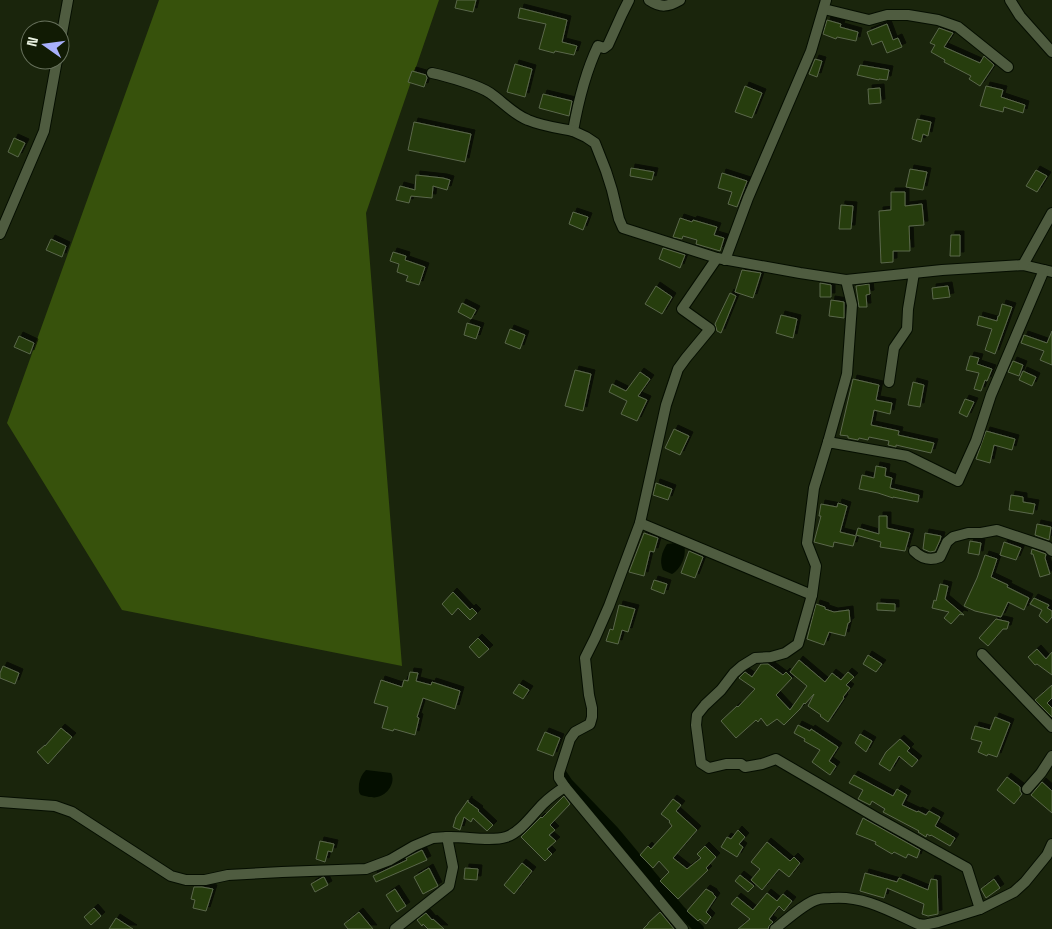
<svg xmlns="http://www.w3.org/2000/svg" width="1052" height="929" font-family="'Space Grotesk',sans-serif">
	<defs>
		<filter id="shadow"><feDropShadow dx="4" dy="-4" stdDeviation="0" flood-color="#0009"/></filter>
	</defs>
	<rect width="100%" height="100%" fill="#1a250c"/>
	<polygon fill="#37520c" points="159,0 439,0 366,213 402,666 122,610 7,423"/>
	<g fill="#040e00">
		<path d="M 676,543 L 684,545 C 687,555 681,569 672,574 L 663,570 C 659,561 662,552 667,544 Z"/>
		<path d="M 366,770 L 391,773 C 396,782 388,795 377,797 C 374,798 372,797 369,797 C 367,796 363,796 361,795 C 358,793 359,787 359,784 C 360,778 362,774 366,770 Z"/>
	</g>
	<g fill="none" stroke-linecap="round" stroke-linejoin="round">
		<polyline stroke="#040e00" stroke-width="10" points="562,774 568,783 614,831 680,910 699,929"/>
	</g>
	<g fill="#283c0a" stroke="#5a684c" filter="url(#shadow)">
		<polygon points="457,0 476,0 473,12 455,8"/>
		<polygon points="520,8 567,20 562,42 577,46 574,55 555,51 554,53 539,49 546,24 518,18"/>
		<polygon points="827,20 841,24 840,27 858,32 856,41 837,37 836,39 823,34"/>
		<polygon points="887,24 893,40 898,38 902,47 887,53 882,41 872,45 867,32"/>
		<polygon points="939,28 953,33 944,47 980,63 984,56 994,65 980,86 969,79 971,76 944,62 945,60 931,52 935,45 930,43"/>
		<polygon points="815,59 822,61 817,77 809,74"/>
		<polygon points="515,64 532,69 525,97 507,92"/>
		<polygon points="860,65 889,70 887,80 879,79 879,80 857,75"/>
		<polygon points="412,71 426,75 427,78 424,87 408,82"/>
		<polygon points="745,86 762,93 752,118 735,112"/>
		<polygon points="986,86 1003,90 1001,97 1025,105 1023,113 1004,107 1003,112 980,106"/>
		<polygon points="880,88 881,103 869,104 868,89"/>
		<polygon points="543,94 572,101 569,116 539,108"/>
		<polygon points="917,119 931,122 928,136 923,134 921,142 912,139"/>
		<polygon points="414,122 471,134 465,162 408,150"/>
		<polygon points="14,138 25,143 18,157 8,152"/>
		<polygon points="631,168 654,172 652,180 630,176"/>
		<polygon points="910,169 927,172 923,190 906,187"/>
		<polygon points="1036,170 1047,176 1037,192 1026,186"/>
		<polygon points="722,173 747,181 737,207 728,204 732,192 718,188"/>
		<polygon points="416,175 443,178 450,180 447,190 433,186 432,198 411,196 409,203 396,200 400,186 415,190"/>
		<polygon points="891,192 905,192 905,206 922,204 924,225 909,226 910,251 893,251 893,262 881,263 879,211 891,210"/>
		<polygon points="841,205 853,206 851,229 839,229"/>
		<polygon points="573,212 588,217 583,230 569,224"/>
		<polygon points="680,218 692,222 693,220 717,227 714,235 724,238 720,251 696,244 697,240 683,236 682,239 673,237"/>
		<polygon points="951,235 960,235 960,256 950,256"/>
		<polygon points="51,239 66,246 62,257 46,250"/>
		<polygon points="663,248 685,255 680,268 659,259"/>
		<polygon points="393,252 406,256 405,260 425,267 419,285 406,281 408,276 397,272 399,264 390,261"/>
		<polygon points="742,270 761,273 753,298 735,292"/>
		<polygon points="820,283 831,285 831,297 820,297"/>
		<polygon points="869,284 870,294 866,295 867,307 859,307 856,286"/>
		<polygon points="656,286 672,297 662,314 645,304"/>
		<polygon points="948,286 950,297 933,299 932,288"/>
		<polygon points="730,293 736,296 721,333 717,331 716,327 715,324"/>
		<polygon points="831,300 844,302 844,318 829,316"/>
		<polygon points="462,303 476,310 471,319 458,312"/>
		<polygon points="1002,304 1012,307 995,354 985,350 992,329 977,325 979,316 997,321 998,316 999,316"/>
		<polygon points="781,315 797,319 793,338 776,333"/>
		<polygon points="467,323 480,327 476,339 464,335"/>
		<polygon points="510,329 525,335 520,349 505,343"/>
		<polygon points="1052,331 1052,365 1040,360 1044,351 1021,343 1024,335 1047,343"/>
		<polygon points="19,336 34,343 30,354 14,347"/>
		<polygon points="970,356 979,358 977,364 992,369 987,381 985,380 981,391 974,389 979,373 966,370"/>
		<polygon points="1013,361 1023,365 1019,376 1008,372"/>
		<polygon points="575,370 591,374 583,411 565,406"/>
		<polygon points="1023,371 1036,377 1032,386 1019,380"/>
		<polygon points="640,372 650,379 638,396 647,400 637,421 621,414 627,401 609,392 612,384 626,391"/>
		<polygon points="853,379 879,385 876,400 892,403 890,414 874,410 871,425 899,431 898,435 934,443 931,453 896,445 896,447 888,445 889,441 869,437 868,440 859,438 858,440 848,438 848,436 840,435"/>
		<polygon points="913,382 924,385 920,407 908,405"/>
		<polygon points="965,399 974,402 967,417 959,413"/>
		<polygon points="674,429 689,436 680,455 665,448"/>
		<polygon points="986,431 1015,439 1012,450 994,445 990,463 976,459"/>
		<polygon points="876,466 886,468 885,476 892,478 890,488 919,495 918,502 893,497 893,498 878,493 859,489 862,475 874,478"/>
		<polygon points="656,483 672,489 668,500 653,495"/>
		<polygon points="1011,495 1023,497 1023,502 1035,504 1033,514 1009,510"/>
		<polygon points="838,503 847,506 840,532 856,536 853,546 834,542 833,547 814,542 821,516 819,516 821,504 837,507"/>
		<polygon points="879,516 887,516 887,528 910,533 905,551 880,547 881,542 856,535 858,528 879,534"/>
		<polygon points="1037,524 1051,527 1049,540 1035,535"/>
		<polygon points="644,533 658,538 654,552 650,551 644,576 629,572"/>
		<polygon points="925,533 941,536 940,540 935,551 930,552 923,549"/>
		<polygon points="970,541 981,543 979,555 968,553"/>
		<polygon points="1004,542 1021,548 1016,560 1000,555"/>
		<polygon points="1032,549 1046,554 1045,558 1050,574 1040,577 1033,554 1031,554"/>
		<polygon points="689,551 703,557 695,578 681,573"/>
		<polygon points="985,555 997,559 991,577 1008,585 1007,587 1029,598 1024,610 1008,602 1001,617 975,611 964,606 977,578"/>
		<polygon points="654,580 667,584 664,594 651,589"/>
		<polygon points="940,584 948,586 945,599 964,615 960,614 951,624 944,618 949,612 932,608 934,600 936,601"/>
		<polygon points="453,592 470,610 472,608 477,613 470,620 458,608 452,615 442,604"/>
		<polygon points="1034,598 1049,605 1047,608 1052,611 1052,617 1047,623 1039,616 1042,610 1030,604"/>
		<polygon points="877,603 895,604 895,611 877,610"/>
		<polygon points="816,604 825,607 825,609 834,612 849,610 850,622 848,623 845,636 829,632 824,645 807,639"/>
		<polygon points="619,605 635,609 628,632 622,630 618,644 606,641 610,629 613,630"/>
		<polygon points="996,619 1009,622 1007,629 1003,629 988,646 979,638"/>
		<polygon points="478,638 489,649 479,658 469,647"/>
		<polygon points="1037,649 1046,659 1052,652 1052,675 1037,664 1035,665 1028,657"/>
		<polygon points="868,655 882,664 876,672 863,664"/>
		<polygon points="799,660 825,682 832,673 841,680 848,672 854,677 846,685 850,688 843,697 844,698 828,722 820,716 821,715 808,706 814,694 805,704 804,703 800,709 784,725 777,719 767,726 761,718 758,722 756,720 736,738 721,721 737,706 738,707 755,689 739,678 745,672 752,677 761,664 768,664 783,675 786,672 792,678 776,695 790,710 807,686 790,672"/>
		<polygon points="3,666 19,673 15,684 0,678 0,673"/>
		<polygon points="410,672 418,673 416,681 431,685 432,682 460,691 455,709 423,698 417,717 419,718 415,735 394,729 393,731 382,728 388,707 374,703 381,680 402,687 404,680 408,681"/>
		<polygon points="519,684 529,690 523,699 513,693"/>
		<polygon points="1052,685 1052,698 1047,703 1052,708 1052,717 1035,700"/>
		<polygon points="995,717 1010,723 997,757 988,754 987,756 978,752 982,742 971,739 975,726 990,730"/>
		<polygon points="798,725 810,731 811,729 838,747 829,761 836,766 830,775 812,762 820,750 804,741 805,739 794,733"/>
		<polygon points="61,728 72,737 48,764 37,752 45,745 45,746"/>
		<polygon points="545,732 560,738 553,756 537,750"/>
		<polygon points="860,734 872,741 866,752 855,743"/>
		<polygon points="900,739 910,748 907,751 918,760 912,767 899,756 890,771 879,764 886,752"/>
		<polygon points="854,775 893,796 897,789 907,795 902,805 917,812 918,811 926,815 929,811 940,817 935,826 955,838 950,846 931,835 930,836 927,834 926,837 918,832 919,831 883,812 885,809 872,801 870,805 858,799 863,790 849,783"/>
		<polygon points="1007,777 1020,787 1020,791 1022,794 1014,804 997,790"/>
		<polygon points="1042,782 1052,791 1052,813 1031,795"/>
		<polygon points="564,796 570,804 550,825 555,830 549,835 556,841 547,849 552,854 545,861 521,837 541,817 542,818"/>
		<polygon points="673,799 681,805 676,811 697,830 673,858 687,869 701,858 697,854 705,846 716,857 706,868 708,870 678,899 660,881 669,872 659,861 653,868 640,855 648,846 651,849 672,826 669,822 670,821 661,814"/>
		<polygon points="468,800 468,802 479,810 478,811 493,825 487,831 473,818 471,822 464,817 460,830 453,827 456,817"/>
		<polygon points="863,818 920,850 917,858 908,854 906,858 894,852 892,854 875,844 876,842 856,834"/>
		<polygon points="738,830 745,837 739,844 743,847 737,857 721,847 727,837 731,839"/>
		<polygon points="320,841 334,844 332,852 328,851 325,862 316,859"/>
		<polygon points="767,842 790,861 794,857 800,863 789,877 779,869 762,890 751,880 760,869 751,862"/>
		<polygon points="422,850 427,860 376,882 373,876 407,860 406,858"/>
		<polygon points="522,863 532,871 514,894 504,885"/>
		<polygon points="429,868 438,886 423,894 414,877"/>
		<polygon points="465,868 478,869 477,880 464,879"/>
		<polygon points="865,873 897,882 899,878 928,890 931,879 937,880 938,914 928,916 922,914 924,904 887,888 884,898 860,891"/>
		<polygon points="740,875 754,886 748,892 735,881"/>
		<polygon points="323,877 324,877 328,885 315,892 311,884"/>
		<polygon points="994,879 1000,888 986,898 981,889"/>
		<polygon points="194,887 202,887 213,889 206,911 193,908 195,900 191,899"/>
		<polygon points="395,889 406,906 397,912 386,895"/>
		<polygon points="706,889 713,893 713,894 716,897 706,912 711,917 706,924 700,919 698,921 687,911"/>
		<polygon points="767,893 777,901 783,894 792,901 784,911 779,906 769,919 773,922 769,926 768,929 738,929 750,919 731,904 737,897 753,910"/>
		<polygon points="94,908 101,916 91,925 84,917"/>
		<polygon points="359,912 373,929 348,929 344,924"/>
		<polygon points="660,912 674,929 643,929 648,924 648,923"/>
		<polygon points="426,913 432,920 433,919 444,929 428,929 423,924 422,926 417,920"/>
		<polygon points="116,918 133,929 109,929"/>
	</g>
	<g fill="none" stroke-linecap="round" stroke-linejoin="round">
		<defs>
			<g id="minor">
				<path d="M 629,0 L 622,14 L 608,45 L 604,48 L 598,46 C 585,73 578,103 573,131 L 586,137 L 595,143 L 606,171 L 612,190 L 619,219 L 623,228 L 717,258 L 800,273 L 846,280 L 942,270 L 1023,265 L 1052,272"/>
				<path d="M 649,0 C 661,8 668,7 680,0"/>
				<polyline points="1010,0 1020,16 1052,52"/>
				<polyline points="824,9 869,20 887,15 908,15 938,20 958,27 1008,67"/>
				<polyline points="60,44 68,0"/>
				<path d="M 432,73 C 446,76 478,85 490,93 C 503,102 513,114 528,120 C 542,126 558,128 573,131"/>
				<polyline points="0,234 44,131 57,60"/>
				<polyline points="725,260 748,198 811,51 826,0"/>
				<polyline points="1023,265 1052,213"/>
				<polyline points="889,382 894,348 907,329 908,309 914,273"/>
				<polyline points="828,442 847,374 852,305 846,280"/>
				<polyline points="640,523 812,595"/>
				<path d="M 914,551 C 921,558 930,561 940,557 L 947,542 L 953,537 L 968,533 L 981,533 L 997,530 L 1048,547 L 1052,551"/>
				<polyline points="982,654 1052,727"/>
				<polyline points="565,787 559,778 559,773 570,739 575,732 590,724 592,717 592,708 589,695 585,658 595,638 609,606 640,523 666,405 678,369 686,358 710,329 682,309 717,258"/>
				<polyline points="1027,789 1041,773 1052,756"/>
				<polyline points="0,802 55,806 72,812 171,876 186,880 205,880 228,875 282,872 366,869 390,860 414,846 433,838 447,837"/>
				<polyline points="980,909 967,868 877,818 776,759 762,764 745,767 741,764 726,764 709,768 701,763 696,725 697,715 705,705 721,690 734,673 742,666 755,658 771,657 785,653 798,644 812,595 816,566 807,543 814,488 828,442 907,456 958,481 976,441 991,395 1044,270"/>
				<path d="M 395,929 L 449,886 L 453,867 L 447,837 C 464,836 490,842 506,837 C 520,833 533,814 543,804 C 550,797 557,792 565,787 L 683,929"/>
				<path d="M 775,929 C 785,921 807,901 819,899 C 823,898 827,898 831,898 C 863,895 890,911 918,924 L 924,925 L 938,922 L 980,909 L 1014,892 L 1025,882 L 1047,855 L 1052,844"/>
			</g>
		</defs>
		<use href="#minor" stroke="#050e00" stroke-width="12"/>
		<use href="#minor" stroke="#4f5c40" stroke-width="10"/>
	</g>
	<g transform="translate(45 45) rotate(284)"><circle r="24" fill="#111b04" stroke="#67715c"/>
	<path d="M0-4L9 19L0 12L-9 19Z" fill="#a8b0fc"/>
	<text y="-8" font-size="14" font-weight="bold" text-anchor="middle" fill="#e9f1e1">N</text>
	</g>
</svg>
